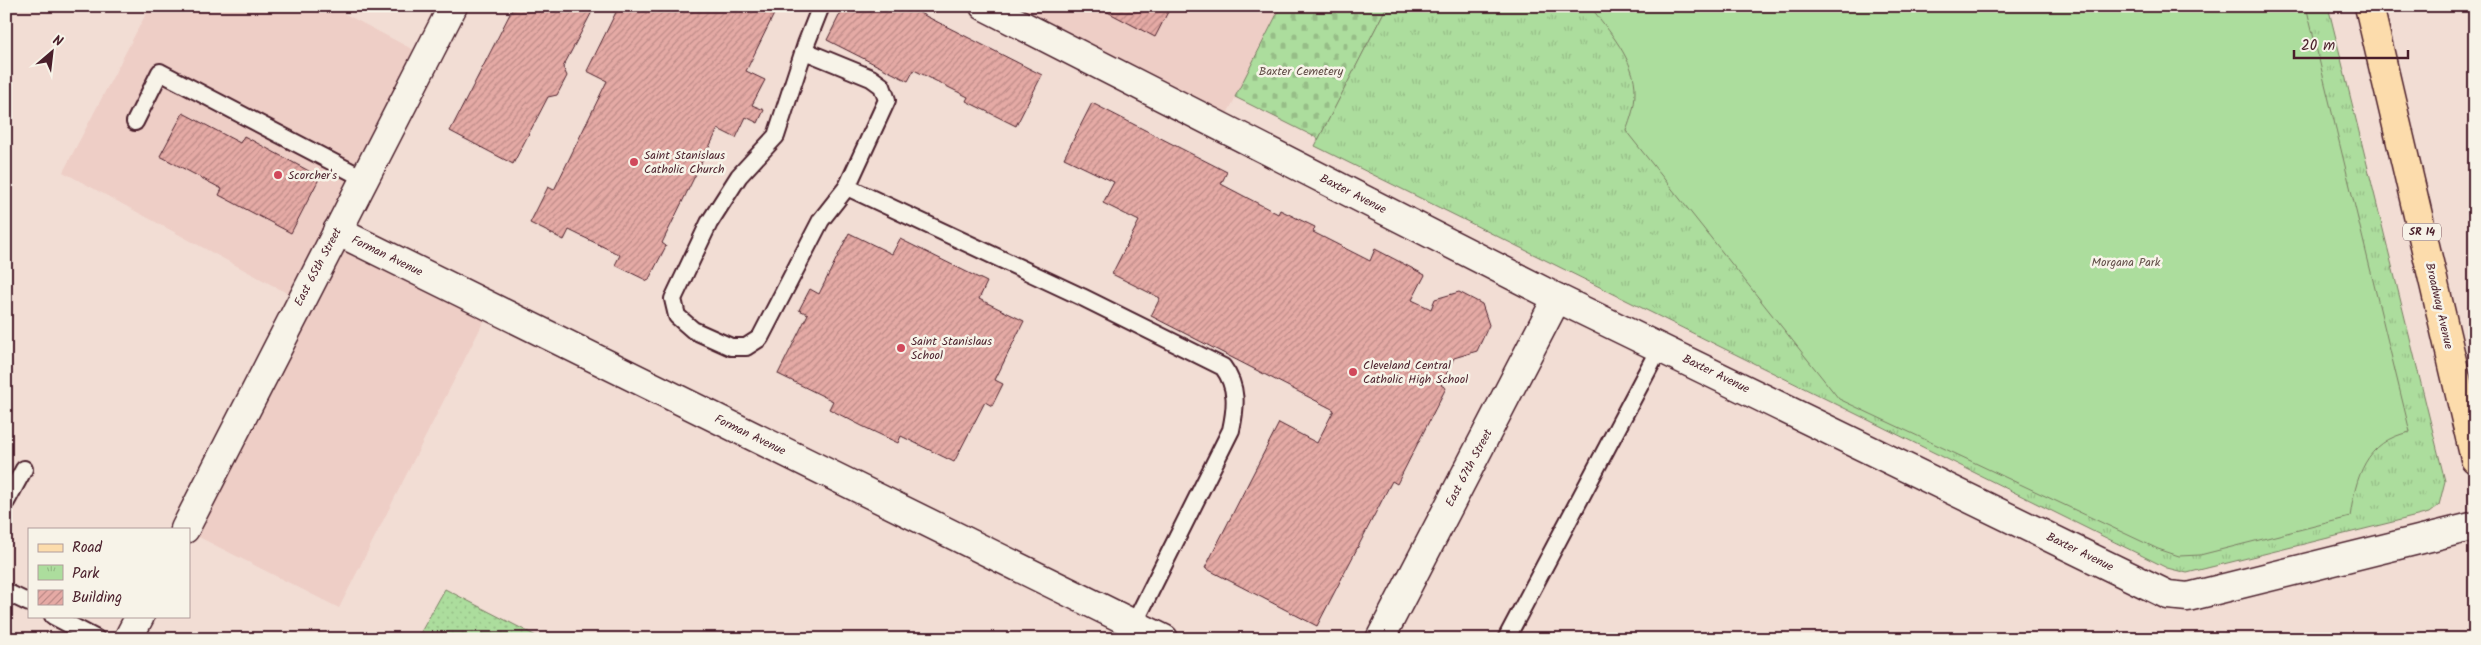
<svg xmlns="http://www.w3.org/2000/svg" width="2481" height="645" font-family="Kalam,sans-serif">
	<defs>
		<pattern id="grass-dots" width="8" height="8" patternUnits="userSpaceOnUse" patternTransform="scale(1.25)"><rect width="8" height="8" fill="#acdd9d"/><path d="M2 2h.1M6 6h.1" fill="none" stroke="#96bd87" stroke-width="1.8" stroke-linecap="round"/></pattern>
		<pattern id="cemetery-stones" width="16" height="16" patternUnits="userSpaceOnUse" patternTransform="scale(1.25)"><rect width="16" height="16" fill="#acdd9d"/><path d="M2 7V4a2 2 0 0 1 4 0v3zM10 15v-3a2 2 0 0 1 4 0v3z" fill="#96bd87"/></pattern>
		<pattern id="park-tufts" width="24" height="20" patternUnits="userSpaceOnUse" patternTransform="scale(1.25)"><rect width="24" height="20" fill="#acdd9d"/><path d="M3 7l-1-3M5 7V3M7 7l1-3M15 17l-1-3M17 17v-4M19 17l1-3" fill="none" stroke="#96bd87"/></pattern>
		<pattern id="building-hatch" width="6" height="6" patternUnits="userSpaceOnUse" patternTransform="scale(1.25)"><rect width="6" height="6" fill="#e5aaa5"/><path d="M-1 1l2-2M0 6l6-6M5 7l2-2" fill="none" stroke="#bc8a87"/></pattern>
	</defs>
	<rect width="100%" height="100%" fill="#f2ddd4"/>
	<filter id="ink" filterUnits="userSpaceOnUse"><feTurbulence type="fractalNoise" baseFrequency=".02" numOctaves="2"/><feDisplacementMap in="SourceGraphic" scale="10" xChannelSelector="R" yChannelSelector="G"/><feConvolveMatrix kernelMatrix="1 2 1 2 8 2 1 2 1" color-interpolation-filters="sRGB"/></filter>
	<g filter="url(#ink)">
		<g fill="#eecec6">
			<polygon points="150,6 330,6 427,57 337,231 491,307 339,608 189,532 300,300 63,172"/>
			<polygon points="984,6 1282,6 1221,126"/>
		</g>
		<polygon fill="url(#grass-dots)" stroke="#7b7e64" points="445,589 542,639 417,639"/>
		<polygon fill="url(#cemetery-stones)" stroke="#7b7e64" points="1281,6 1387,6 1319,139 1235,97"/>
		<polygon fill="url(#park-tufts)" stroke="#7b7e64" points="1387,6 2328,6 2445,481 2439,505 2429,513 2187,573 2167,568 1315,146"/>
		<path fill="#acdd9d" stroke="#7b7e64" d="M 1590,6 L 2306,6 L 2410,432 C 2365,441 2356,477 2350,517 L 2200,555 L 2179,556 L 2158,549 L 1839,399 L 1626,131 C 1631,118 1635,106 1635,92 C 1636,61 1608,30 1590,6 Z"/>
		<g fill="url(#building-hatch)" stroke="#4a1f2b">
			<polygon points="514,6 595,6 563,67 567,76 557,95 548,97 513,164 450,131"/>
			<polygon points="619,6 778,6 746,71 765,80 752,105 764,110 758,123 746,117 736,138 718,129 662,243 666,246 648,281 615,265 620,255 569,230 564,240 530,223 548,187 554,190 607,81 587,71"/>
			<polygon points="844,6 906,6 1042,75 1016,126 966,101 968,97 914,70 908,81 827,40"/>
			<polygon points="1096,6 1171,6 1155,37"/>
			<polygon points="1092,103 1227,172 1221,184 1278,214 1280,210 1315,227 1313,232 1370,261 1375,249 1425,275 1412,300 1431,309 1435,299 1459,292 1482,304 1489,325 1477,351 1454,358 1441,385 1446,388 1397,484 1392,481 1317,626 1205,568 1279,423 1317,443 1334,410 1151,316 1160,298 1112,274 1139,221 1103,203 1114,182 1064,158"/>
			<polygon points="183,113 240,143 244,136 320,177 291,233 219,195 222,189 160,156"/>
			<polygon points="849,233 892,254 900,239 987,282 979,299 1024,321 995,380 1003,384 992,406 985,402 954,462 901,436 898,443 862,426 829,409 833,401 778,374 808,314 799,310 810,289 819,294"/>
		</g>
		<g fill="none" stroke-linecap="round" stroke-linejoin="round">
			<defs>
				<g id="lane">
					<polyline points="805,51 871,78 882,86 887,100 847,187 821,220 760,338 746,347 731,347 693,330 677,316 673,299 709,223 739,176 776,136 806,44 821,6"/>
					<polyline points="135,122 160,72 365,179"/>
					<path d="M 847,187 L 1082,297 L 1223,367 C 1238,387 1236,407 1231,430 L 1134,624"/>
					<polyline points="6,502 24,469"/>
					<polyline points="6,592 29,603"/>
					<polyline points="53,616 97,639"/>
					<polyline points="1506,639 1660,347"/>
				</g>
				<g id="street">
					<polyline points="984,6 1557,298 2168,595 2188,597 2475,526"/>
					<polyline points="337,231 1164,639"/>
					<polyline points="1380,639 1557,298"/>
				</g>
				<g id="secondary">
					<polyline points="185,529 453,6"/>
					<polyline points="128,639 140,616"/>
				</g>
				<polyline id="primary" points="2369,6 2475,459"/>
			</defs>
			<use href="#lane" stroke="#4a1f2b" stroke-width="20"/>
			<use href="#street" stroke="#4a1f2b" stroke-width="31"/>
			<use href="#secondary" stroke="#4a1f2b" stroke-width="31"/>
			<use href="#primary" stroke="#4a1f2b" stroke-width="31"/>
			<use href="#lane" stroke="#f7f3e8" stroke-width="16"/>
			<use href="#street" stroke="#f7f3e8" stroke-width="28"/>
			<use href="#secondary" stroke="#f7f3e8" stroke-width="28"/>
			<use href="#primary" stroke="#fcdcac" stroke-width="28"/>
		</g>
	</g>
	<g fill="#d1495b" stroke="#f7f3e8" stroke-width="2">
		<circle cx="634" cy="162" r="5"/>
		<circle cx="278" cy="175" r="5"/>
		<circle cx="901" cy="348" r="5"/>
		<circle cx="1353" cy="372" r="5"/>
	</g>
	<g text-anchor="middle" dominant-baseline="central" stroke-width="5" stroke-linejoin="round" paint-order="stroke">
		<rect fill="#f7f3e8" stroke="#7e5f64" stroke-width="1" x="2403" y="223.5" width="38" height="17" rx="4"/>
		<g font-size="11" font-weight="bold" fill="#4a1f2b">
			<text x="2422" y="232">SR 14</text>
		</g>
		<g font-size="12" fill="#624e48" stroke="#f7f3e8">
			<text x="1301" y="71">Baxter Cemetery</text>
			<text x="2126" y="262">Morgana Park</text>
		</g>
		<g font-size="12" fill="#4a1f2b" stroke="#f7f3e8" text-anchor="start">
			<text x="644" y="155">Saint Stanislaus<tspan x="644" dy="14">Catholic Church</tspan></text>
			<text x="288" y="175">Scorcher's</text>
			<text x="911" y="341">Saint Stanislaus<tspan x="911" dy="14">School</tspan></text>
			<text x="1363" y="365">Cleveland Central<tspan x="1363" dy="14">Catholic High School</tspan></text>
		</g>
		<g font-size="12" fill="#4a1f2b" stroke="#f7f3e8">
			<text transform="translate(1353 194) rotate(27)">Baxter Avenue</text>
			<text transform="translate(387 256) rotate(26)">Forman Avenue</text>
			<text transform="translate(318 267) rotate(-62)">East 65th Street</text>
			<text transform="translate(2439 306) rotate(77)">Broadway Avenue</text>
			<text transform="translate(1716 374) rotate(26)">Baxter Avenue</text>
			<text transform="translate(750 435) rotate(26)">Forman Avenue</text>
			<text transform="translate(1469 468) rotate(-62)">East 67th Street</text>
			<text transform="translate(2080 552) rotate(26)">Baxter Avenue</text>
		</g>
	</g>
	<rect width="2481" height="645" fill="none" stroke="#f7f3e8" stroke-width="25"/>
	<rect x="12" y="12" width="2456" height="620" fill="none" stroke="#4a1f2b" stroke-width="2" filter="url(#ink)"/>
	<rect x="28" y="528" width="162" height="90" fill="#f7f3e8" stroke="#b29e9c"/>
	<rect x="38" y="544" width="25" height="8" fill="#fcdcac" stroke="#b29e9c"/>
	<text x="72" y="552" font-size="15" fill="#4a1f2b">Road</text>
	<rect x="38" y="565" width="25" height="15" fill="url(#park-tufts)" stroke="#b29e9c"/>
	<text x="72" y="578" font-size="15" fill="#4a1f2b">Park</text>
	<rect x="38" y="590" width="25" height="15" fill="url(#building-hatch)" stroke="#b29e9c"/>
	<text x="72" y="602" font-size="15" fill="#4a1f2b">Building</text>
	<g transform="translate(52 52) rotate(28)" stroke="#f7f3e8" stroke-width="4" paint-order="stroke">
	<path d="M0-4L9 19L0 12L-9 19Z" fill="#4a1f2b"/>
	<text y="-8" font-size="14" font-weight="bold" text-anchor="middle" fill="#4a1f2b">N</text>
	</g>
	<path d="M2294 50v8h114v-8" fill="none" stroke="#4a1f2b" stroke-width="2.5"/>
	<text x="2301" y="50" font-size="15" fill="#4a1f2b" stroke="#f7f3e8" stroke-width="4" paint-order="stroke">20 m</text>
</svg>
